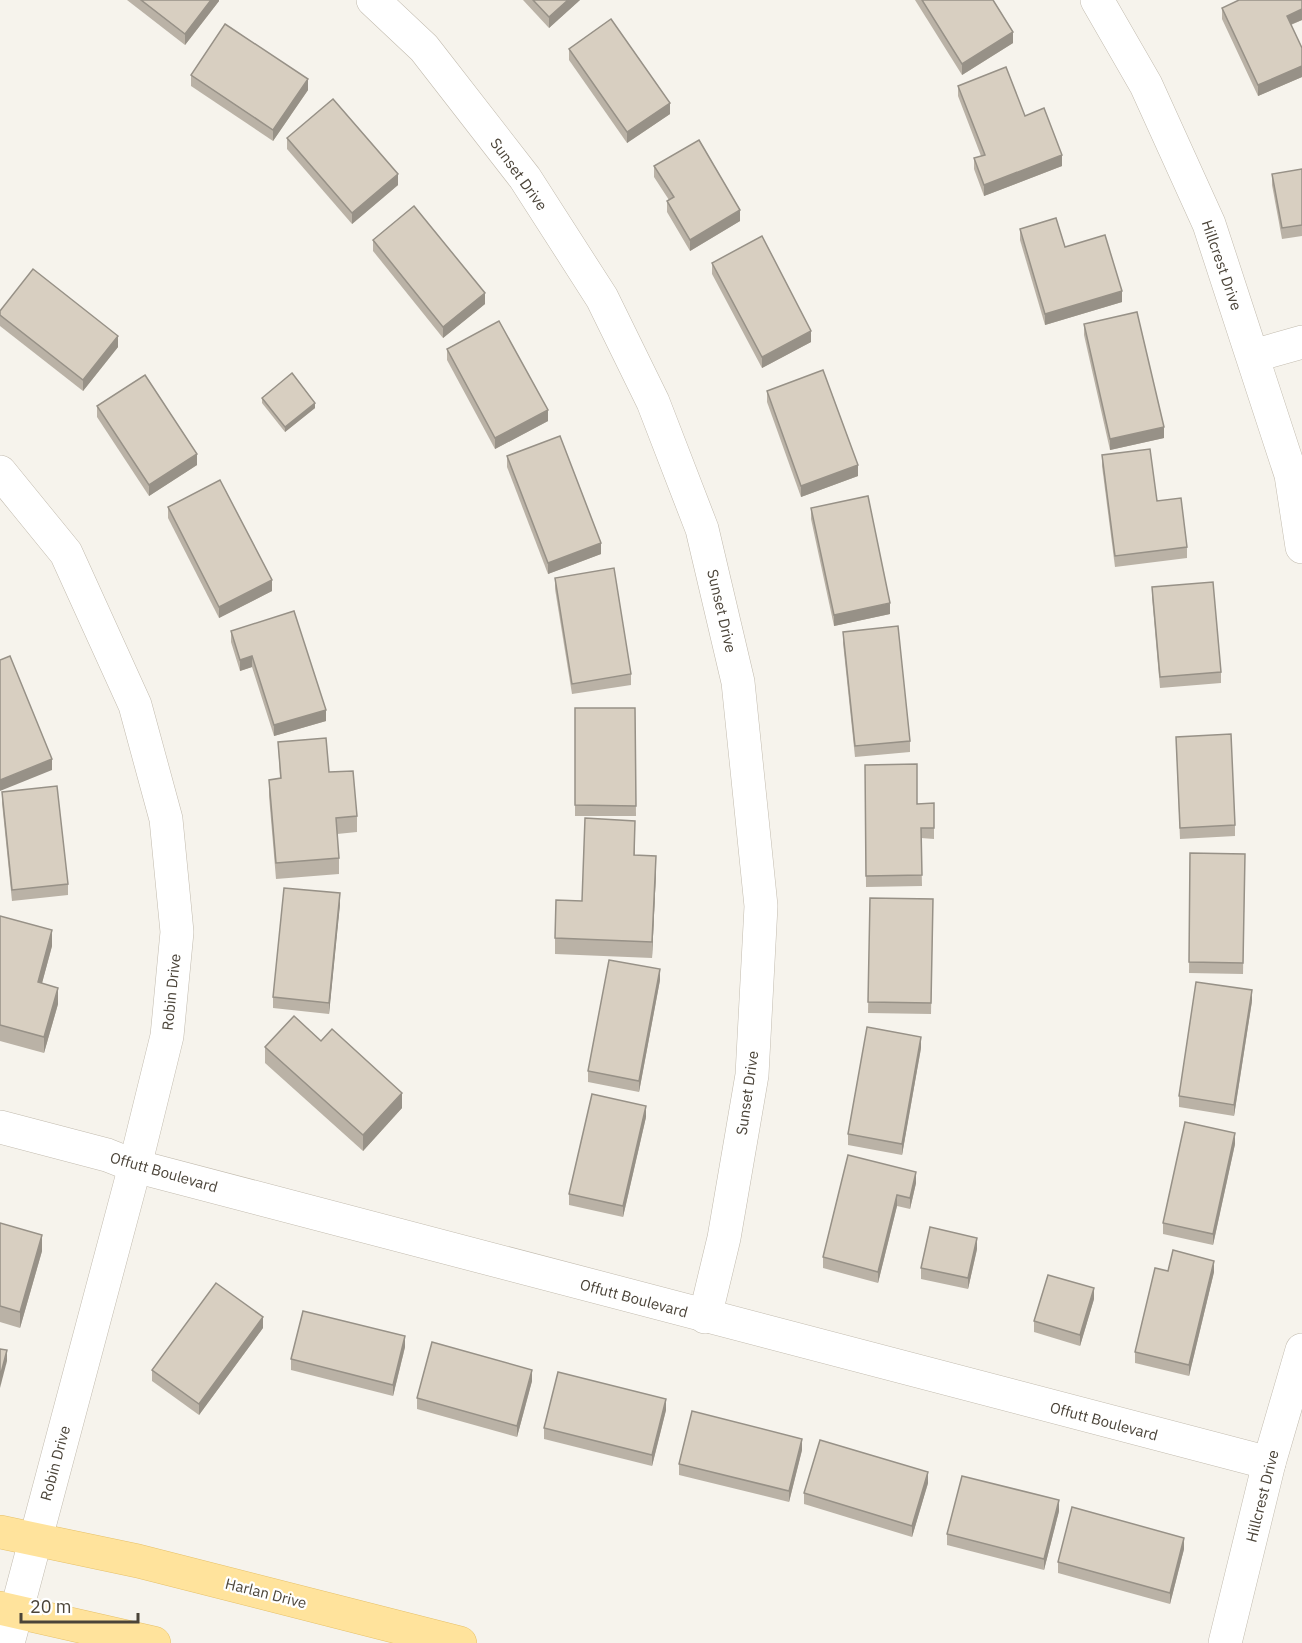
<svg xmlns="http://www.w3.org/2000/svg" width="1302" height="1643" font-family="'IBM Plex Sans',sans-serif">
	<rect width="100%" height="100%" fill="#f6f3ec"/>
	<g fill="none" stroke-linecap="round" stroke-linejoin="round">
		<defs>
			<g id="minor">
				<polyline points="373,0 424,48 525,178 602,298 653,402 702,529 738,682 761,906 752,1075 724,1238 705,1317"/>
				<polyline points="1097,0 1146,85 1209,224 1291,475 1302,547"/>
				<polyline points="1253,356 1302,342"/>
				<polyline points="0,472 66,553 135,705 166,819 177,932 167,1036 135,1166 8,1643"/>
				<polyline points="0,1127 107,1155 135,1166 1269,1463"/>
				<polyline points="1225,1643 1269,1463 1302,1350"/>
			</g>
			<g id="primary">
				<polyline points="0,1532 138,1561 460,1643"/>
				<polyline points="0,1608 154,1643"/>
			</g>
		</defs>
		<use href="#minor" stroke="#c2bbae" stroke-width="34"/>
		<use href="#primary" stroke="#e6c16a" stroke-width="34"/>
		<use href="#minor" stroke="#fff" stroke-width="33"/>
		<use href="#primary" stroke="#ffe39c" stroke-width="33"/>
	</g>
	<g fill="#bab2a6">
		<polygon points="127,0 219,0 219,1 185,45"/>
		<polygon points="523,0 580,0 549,28"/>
		<polygon points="915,0 993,0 1013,43 962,75"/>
		<polygon points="1302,0 1302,20 1291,25 1302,48 1302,77 1258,96 1222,19 1222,8"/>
		<polygon points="569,49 670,114 627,143 569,60"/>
		<polygon points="191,75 308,90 273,141 191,86"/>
		<polygon points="958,86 1025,116 1062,166 984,196 974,169 974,158 981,156 958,96"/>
		<polygon points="287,138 398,185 352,224 287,149"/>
		<polygon points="654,166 740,221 690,251 667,212 667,201 669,200 654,177"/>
		<polygon points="1302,169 1302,236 1282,239 1272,185 1272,174"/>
		<polygon points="1020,229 1065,247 1122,302 1045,325 1020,240"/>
		<polygon points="373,240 485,304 443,338 373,251"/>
		<polygon points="712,263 811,342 762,368 712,274"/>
		<polygon points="0,311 118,347 83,391 0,326"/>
		<polygon points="1084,324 1164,438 1110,450 1084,335"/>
		<polygon points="447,349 548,421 495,449 447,360"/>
		<polygon points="767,391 858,476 801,497 767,402"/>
		<polygon points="262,398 315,408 285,432 262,403"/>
		<polygon points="97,406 197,465 149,496 97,417"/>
		<polygon points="1102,455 1157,501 1187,547 1187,558 1115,567 1102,466"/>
		<polygon points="507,456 601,554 548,574 507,467"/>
		<polygon points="168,507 272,591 219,618 168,518"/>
		<polygon points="811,508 890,614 834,626 811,519"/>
		<polygon points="555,578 631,674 631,685 572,694 555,589"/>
		<polygon points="1152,587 1221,672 1221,683 1160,688 1152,597"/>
		<polygon points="231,631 326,721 274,736 252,667 240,671 231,642"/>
		<polygon points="843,632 910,741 910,752 855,757 843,643"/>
		<polygon points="575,708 635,708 636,816 575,816"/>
		<polygon points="1176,737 1235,825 1235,836 1180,839"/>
		<polygon points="278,742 329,772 357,816 357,832 337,834 339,858 339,874 276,879 269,796 269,780 280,778"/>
		<polygon points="865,765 917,804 934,803 934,839 921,838 922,886 866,887"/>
		<polygon points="2,792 68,884 68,895 12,901 2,803"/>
		<polygon points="635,837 635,855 656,872 652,958 555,954 555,938 582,901"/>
		<polygon points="1190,853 1245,854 1243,974 1189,973"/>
		<polygon points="870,898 933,899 931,1014 868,1013"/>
		<polygon points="340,904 329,1014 273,1008 273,997"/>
		<polygon points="0,916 52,946 42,983 58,1004 44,1053 0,1041"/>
		<polygon points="660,980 639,1092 588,1082 588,1071"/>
		<polygon points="1252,1001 1234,1116 1179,1107 1179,1096"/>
		<polygon points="321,1041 402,1108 363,1151 265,1063 265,1047"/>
		<polygon points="921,1048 902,1155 848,1145 848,1134"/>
		<polygon points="646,1117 623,1217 569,1205 569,1194"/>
		<polygon points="1235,1144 1213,1245 1163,1234 1163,1223"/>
		<polygon points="848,1155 916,1183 910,1209 897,1206 878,1283 823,1268 823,1257"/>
		<polygon points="0,1223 42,1251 20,1328 0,1322"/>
		<polygon points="977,1249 968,1289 921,1279 921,1268"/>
		<polygon points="1168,1271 1214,1272 1189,1376 1135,1363 1135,1352"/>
		<polygon points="1094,1299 1080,1346 1034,1332 1034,1321"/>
		<polygon points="263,1328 199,1415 152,1381 152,1370"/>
		<polygon points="405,1347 393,1396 291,1370 291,1359"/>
		<polygon points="532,1381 517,1437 417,1409 417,1398"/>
		<polygon points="666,1410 652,1466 544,1439 544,1428"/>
		<polygon points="802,1450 789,1502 679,1475 679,1464"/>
		<polygon points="928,1483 912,1537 804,1504 804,1493"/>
		<polygon points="1059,1511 1044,1570 947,1545 947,1534"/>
		<polygon points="1184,1549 1170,1604 1058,1573 1058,1562"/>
	</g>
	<g fill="#979187">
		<polygon points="211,0 219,0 219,1 185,45 185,34"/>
		<polygon points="568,0 580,0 549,28 549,17"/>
		<polygon points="1302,9 1302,20 1287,26 1287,16"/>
		<polygon points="1013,32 1013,43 962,75 962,64"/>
		<polygon points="1302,66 1302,77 1258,96 1258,85"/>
		<polygon points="308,79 308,90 273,141 273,130"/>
		<polygon points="670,103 670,114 627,143 627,132"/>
		<polygon points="1062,155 1062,166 984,196 984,185"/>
		<polygon points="398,174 398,185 352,224 352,213"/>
		<polygon points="740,210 740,221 690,251 690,240"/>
		<polygon points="1122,291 1122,302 1045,325 1045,314"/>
		<polygon points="485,293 485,304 443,338 443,327"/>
		<polygon points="811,331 811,342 762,368 762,357"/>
		<polygon points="118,336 118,347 83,391 83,380"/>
		<polygon points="315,403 315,408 285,432 285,427"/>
		<polygon points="548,410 548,421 495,449 495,438"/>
		<polygon points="1164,427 1164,438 1110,450 1110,439"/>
		<polygon points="197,454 197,465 149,496 149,485"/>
		<polygon points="858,465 858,476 801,497 801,486"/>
		<polygon points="601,543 601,554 548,574 548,563"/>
		<polygon points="272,580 272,591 219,618 219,607"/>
		<polygon points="890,603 890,614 834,626 834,615"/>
		<polygon points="252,656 252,667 240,671 240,660"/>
		<polygon points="326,710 326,721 274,736 274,725"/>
		<polygon points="52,759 52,770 0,791 0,780"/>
		<polygon points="656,856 656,872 652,958 652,942"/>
		<polygon points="340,893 340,904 329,1014 329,1003"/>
		<polygon points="52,930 52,946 38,998 38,982"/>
		<polygon points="660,969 660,980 639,1092 639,1081"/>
		<polygon points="58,988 58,1004 44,1053 44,1037"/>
		<polygon points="1252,990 1252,1001 1234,1116 1234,1105"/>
		<polygon points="921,1037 921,1048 902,1155 902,1144"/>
		<polygon points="402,1093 402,1108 363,1151 363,1135"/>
		<polygon points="646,1106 646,1117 623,1217 623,1206"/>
		<polygon points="1235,1133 1235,1144 1213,1245 1213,1234"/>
		<polygon points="916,1172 916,1183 910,1209 910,1198"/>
		<polygon points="897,1195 897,1206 878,1283 878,1272"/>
		<polygon points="42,1235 42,1251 20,1328 20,1312"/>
		<polygon points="977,1238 977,1249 968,1289 968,1278"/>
		<polygon points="1214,1261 1214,1272 1189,1376 1189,1365"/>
		<polygon points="1094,1288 1094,1299 1080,1346 1080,1335"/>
		<polygon points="263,1317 263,1328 199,1415 199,1404"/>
		<polygon points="405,1336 405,1347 393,1396 393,1385"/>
		<polygon points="7,1350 7,1361 0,1388 0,1377"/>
		<polygon points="532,1370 532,1381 517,1437 517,1426"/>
		<polygon points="666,1399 666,1410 652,1466 652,1455"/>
		<polygon points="802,1439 802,1450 789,1502 789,1491"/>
		<polygon points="928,1472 928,1483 912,1537 912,1526"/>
		<polygon points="1059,1500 1059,1511 1044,1570 1044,1559"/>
		<polygon points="1184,1538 1184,1549 1170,1604 1170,1593"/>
	</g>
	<g fill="#d8cfc1" stroke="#979187" stroke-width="1.5">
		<polygon points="141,0 211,0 185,34"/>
		<polygon points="533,0 568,0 549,17"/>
		<polygon points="922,0 993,0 1013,32 962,64"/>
		<polygon points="1239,0 1302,0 1302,9 1287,16 1302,48 1302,66 1258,85 1222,8"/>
		<polygon points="611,19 670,103 627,132 569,49"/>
		<polygon points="225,24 308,79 273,130 191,75"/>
		<polygon points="1006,67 1025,116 1044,108 1062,155 984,185 974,158 985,155 958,86"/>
		<polygon points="333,99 398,174 352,213 287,138"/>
		<polygon points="699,140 740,210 690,240 667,201 674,197 654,166"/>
		<polygon points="1302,169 1302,225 1282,228 1272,174"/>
		<polygon points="414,206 485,293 443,327 373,240"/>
		<polygon points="1056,218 1065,247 1105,235 1122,291 1045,314 1020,229"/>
		<polygon points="762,236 811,331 762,357 712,263"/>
		<polygon points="33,269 118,336 83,380 0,315 0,311"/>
		<polygon points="1137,312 1164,427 1110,439 1084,324"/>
		<polygon points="499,321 548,410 495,438 447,349"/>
		<polygon points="823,370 858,465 801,486 767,391"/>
		<polygon points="292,373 315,403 285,427 262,398"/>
		<polygon points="145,375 197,454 149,485 97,406"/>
		<polygon points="560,436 601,543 548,563 507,456"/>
		<polygon points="1150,449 1157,501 1181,498 1187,547 1115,556 1102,455"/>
		<polygon points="220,480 272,580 219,607 168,507"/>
		<polygon points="868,496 890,603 834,615 811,508"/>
		<polygon points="614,568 631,674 572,684 555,578"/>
		<polygon points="1213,582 1221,672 1160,677 1152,587"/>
		<polygon points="294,611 326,710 274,725 252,656 240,660 231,631"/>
		<polygon points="898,626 910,741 855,746 843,632"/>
		<polygon points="10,656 52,759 0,780 0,660"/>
		<polygon points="575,708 635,708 636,806 575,805"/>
		<polygon points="1231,734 1235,825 1180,828 1176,737"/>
		<polygon points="326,738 329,772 353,771 357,816 336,818 339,858 276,863 269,780 281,778 278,742"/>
		<polygon points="917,764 917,804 934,803 934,828 921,828 922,875 866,876 865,765"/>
		<polygon points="57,786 68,884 12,890 2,792"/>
		<polygon points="585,818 635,821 634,855 656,856 652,942 555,938 556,900 582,901"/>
		<polygon points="1190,853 1245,854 1243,963 1189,962"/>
		<polygon points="284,888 340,893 329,1003 273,997"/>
		<polygon points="870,898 933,899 931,1003 868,1002"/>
		<polygon points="0,916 52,930 38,982 58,988 44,1037 0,1025"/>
		<polygon points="609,960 660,969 639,1081 588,1071"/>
		<polygon points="1196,982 1252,990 1234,1105 1179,1096"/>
		<polygon points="294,1016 321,1041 332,1029 402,1093 363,1135 265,1047"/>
		<polygon points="867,1027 921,1037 902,1144 848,1134"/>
		<polygon points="592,1094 646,1106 623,1206 569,1194"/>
		<polygon points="1185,1122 1235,1133 1213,1234 1163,1223"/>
		<polygon points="848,1155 916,1172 910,1198 897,1195 878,1272 823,1257"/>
		<polygon points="0,1223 42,1235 20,1312 0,1306"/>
		<polygon points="930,1227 977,1238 968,1278 921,1268"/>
		<polygon points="1173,1250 1214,1261 1189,1365 1135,1352 1155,1268 1168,1271"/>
		<polygon points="1048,1275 1094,1288 1080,1335 1034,1321"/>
		<polygon points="216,1283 263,1317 199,1404 152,1370"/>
		<polygon points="303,1311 405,1336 393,1385 291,1359"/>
		<polygon points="432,1342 532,1370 517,1426 417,1398"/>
		<polygon points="0,1349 7,1350 0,1377"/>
		<polygon points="558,1372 666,1399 652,1455 544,1428"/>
		<polygon points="692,1411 802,1439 789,1491 679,1464"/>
		<polygon points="820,1440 928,1472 912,1526 804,1493"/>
		<polygon points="962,1476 1059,1500 1044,1559 947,1534"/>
		<polygon points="1072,1507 1184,1538 1170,1593 1058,1562"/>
	</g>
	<g text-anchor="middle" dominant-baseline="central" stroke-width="4.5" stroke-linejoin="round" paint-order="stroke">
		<g font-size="15" fill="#4b4439" stroke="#fff">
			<text transform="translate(519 174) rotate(54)">Sunset Drive</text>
			<text transform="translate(1222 265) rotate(71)">Hillcrest Drive</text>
			<text transform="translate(722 611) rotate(77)">Sunset Drive</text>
			<text transform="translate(171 992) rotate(-84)">Robin Drive</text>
			<text transform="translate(747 1093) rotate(-82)">Sunset Drive</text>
			<text transform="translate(164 1172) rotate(16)">Offutt Boulevard</text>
			<text transform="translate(634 1298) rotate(15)">Offutt Boulevard</text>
			<text transform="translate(1104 1421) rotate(15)">Offutt Boulevard</text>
			<text transform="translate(55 1463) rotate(-75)">Robin Drive</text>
			<text transform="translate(1262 1496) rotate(-76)">Hillcrest Drive</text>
			<text transform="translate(266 1593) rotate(14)">Harlan Drive</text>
		</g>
	</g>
	<path d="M21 1613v9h117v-9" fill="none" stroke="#4b4439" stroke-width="3"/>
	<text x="30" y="1613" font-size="18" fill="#4b4439" stroke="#ffffff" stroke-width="4.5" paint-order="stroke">20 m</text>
</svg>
